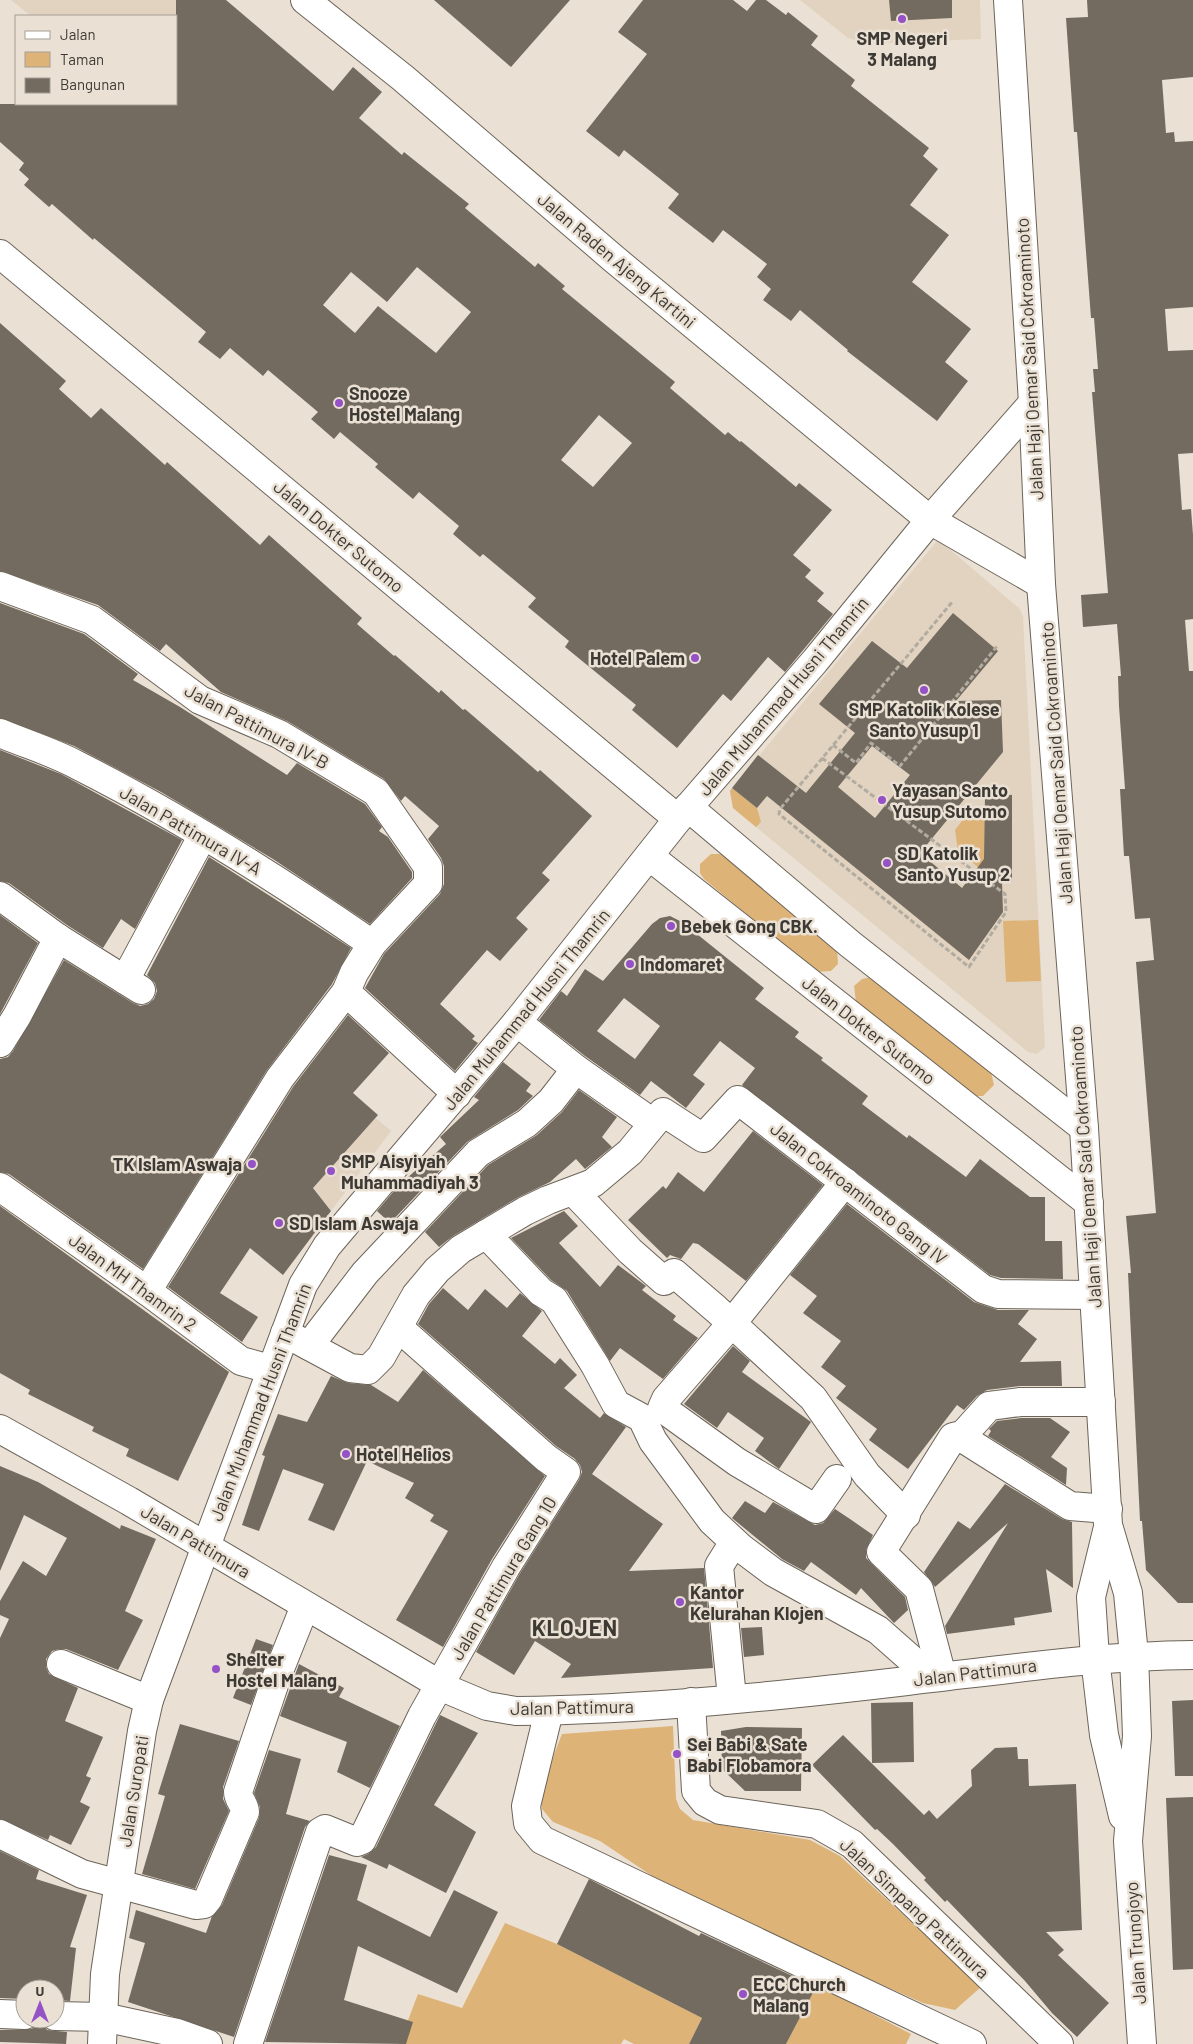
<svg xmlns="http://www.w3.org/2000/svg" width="1193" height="2044" font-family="Barlow,sans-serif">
	<rect width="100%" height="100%" fill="#eae1d4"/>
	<g fill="#e2d3c0">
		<polygon points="11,0 209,0 176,16 31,16"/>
		<polygon points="800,0 980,0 981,39 867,44 848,38"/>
		<polygon points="937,541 941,542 1019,608 1023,616 1045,1047 1037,1054 1028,1052 733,808 730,791"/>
		<polygon points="305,1058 391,1131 331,1211 261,1118"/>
	</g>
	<g fill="#deb377">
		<polygon points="732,788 757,808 761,822 756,827 733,808 730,791"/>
		<polygon points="969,812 985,815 984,872 958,851 955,830"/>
		<polygon points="711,854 720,854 728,859 837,950 838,964 831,971 816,972 704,879 700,873 700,864"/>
		<polygon points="1038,920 1041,981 1006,982 1003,921"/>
		<polygon points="871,977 991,1072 994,1085 983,1096 972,1096 856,1002 854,986 862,979"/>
		<polygon points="673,1726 676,1799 680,1809 693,1820 810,1840 840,1856 981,1987 955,2010 923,2003 685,1898 600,1841 553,1822 542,1809 541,1788 562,1734"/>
		<polygon points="505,1923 557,1944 702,2018 689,2044 634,2044 624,2039 621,2044 399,2044 418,1994 462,2008"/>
		<polygon points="817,1985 911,2034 906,2044 786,2044"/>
	</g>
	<g fill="#736b60" fill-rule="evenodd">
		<path d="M 176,0 L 226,0 L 333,91 L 353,67 L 382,92 L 359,118 L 402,155 L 404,152 L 469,204 L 465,208 L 535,267 L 538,263 L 565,286 L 562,289 L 675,382 L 670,388 L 725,435 L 728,432 L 740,442 L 741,441 L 796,487 L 799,483 L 832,510 L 793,555 L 811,570 L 805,577 L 824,593 L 817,601 L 833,614 L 785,672 L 768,657 L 731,701 L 723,694 L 677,748 L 632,710 L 636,705 L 565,647 L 569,641 L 528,607 L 536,598 L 483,554 L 480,557 L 453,534 L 459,526 L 419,492 L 413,499 L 375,467 L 378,464 L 340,432 L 334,439 L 311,419 L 318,412 L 268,370 L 263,376 L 230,348 L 220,359 L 198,342 L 206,332 L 94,238 L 93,240 L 52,204 L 49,207 L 24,185 L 29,179 L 19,170 L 24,163 L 0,142 L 0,104 L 176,104 ZM 417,267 L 471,312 L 436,353 L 378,306 L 355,333 L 323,305 L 351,272 L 387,302 ZM 599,415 L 632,443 L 593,487 L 561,460 Z"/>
		<polygon points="434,0 570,0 511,67"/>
		<polygon points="643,0 733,0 747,11 756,0 766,0 786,15 788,12 818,36 811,45 855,80 851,86 929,148 923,156 938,169 910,205 949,235 912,282 971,329 945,362 968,381 937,421 847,351 848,350 800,310 791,321 763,300 771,289 757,277 767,264 723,230 713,243 668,208 679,194 624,150 619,157 586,131 647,54 618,32"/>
		<polygon points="889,0 952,0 952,18 891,21"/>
		<polygon points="1087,0 1193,0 1193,77 1162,80 1166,133 1174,132 1175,142 1193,141 1193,307 1165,309 1168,351 1193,350 1193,453 1178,454 1182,510 1191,509 1193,535 1193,619 1185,620 1189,671 1193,671 1193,1603 1178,1603 1146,1570 1142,1521 1140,1521 1128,1273 1131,1273 1126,1216 1156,1213 1136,962 1154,960 1150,918 1135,919 1129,856 1124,856 1120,789 1125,789 1119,706 1118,676 1121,676 1117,624 1083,627 1081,595 1108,593 1092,392 1095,392 1093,369 1098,369 1094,318 1091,318 1077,132 1074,132 1066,18 1088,17"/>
		<polygon points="0,323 66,381 59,389 91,418 101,408 165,465 167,462 260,545 269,535 362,618 357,624 394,656 395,655 439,693 441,690 463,710 465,709 538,772 540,770 592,816 542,873 550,880 516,918 528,929 500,961 487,950 440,1004 475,1036 472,1039 478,1043 455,1071 365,988 384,954 440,894 444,884 444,866 441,858 428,839 439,826 405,796 401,801 384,779 287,721 221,692 166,644 160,651 98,605 0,571"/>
		<polygon points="0,603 84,634 138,674 133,680 180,707 287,775 297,763 365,804 382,827 379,831 388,837 412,872 412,878 370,924 273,859 161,792 74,746 0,718"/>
		<path d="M 953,613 L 998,651 L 956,701 L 1001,700 L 1003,752 L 920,853 L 962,888 L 984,859 L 985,794 L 1012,795 L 1012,882 L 1002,882 L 1003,912 L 969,960 L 767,796 L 757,808 L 732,788 L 758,755 L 806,793 L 855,733 L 819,704 L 872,641 L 907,668 ZM 872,746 L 910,775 L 875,818 L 838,787 Z"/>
		<polygon points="0,750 61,774 182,840 135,929 121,919 103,948 67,925 9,883 0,881"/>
		<polygon points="209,857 351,948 332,984 267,1070 143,1269 9,1174 0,1172 0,1059 8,1057 13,1051 64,960 133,1003 140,1006 148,1004 154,999 157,991 155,983 147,975"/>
		<polygon points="0,915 38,943 0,1014"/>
		<path d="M 670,916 L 682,922 L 764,988 L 755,999 L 799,1032 L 795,1037 L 823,1058 L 821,1060 L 868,1096 L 862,1104 L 907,1138 L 909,1135 L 966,1177 L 980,1159 L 1030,1197 L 1045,1197 L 1045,1241 L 1062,1241 L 1063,1279 L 1001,1278 L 990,1275 L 742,1085 L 755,1068 L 720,1041 L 693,1075 L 705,1084 L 686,1108 L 651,1081 L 640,1095 L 585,1056 L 539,1020 L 561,991 L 567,996 L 585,969 L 603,981 L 652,924 L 660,918 ZM 624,998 L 660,1026 L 635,1059 L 597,1031 Z"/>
		<polygon points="348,1015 389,1053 353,1093 378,1115 313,1188 331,1211 283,1275 250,1248 220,1293 258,1317 242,1342 168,1287 293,1087"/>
		<polygon points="503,1062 531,1084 526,1091 533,1096 518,1110 467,1142 390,1223 377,1211 399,1185 446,1144 440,1137 479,1100 474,1097"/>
		<polygon points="579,1090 617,1117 602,1137 612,1147 585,1169 576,1159 550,1182 517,1198 453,1236 439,1247 425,1232 488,1165 537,1135 562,1112"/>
		<polygon points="753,1131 823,1185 746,1281 698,1244 693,1243 681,1259 670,1255 667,1258 628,1220 663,1186 666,1189 678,1172 704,1192"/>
		<polygon points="847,1204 974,1302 998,1310 1029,1310 1018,1324 1037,1339 1020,1362 1061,1361 1062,1386 1020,1386 987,1390 977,1396 964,1410 957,1405 908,1469 869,1440 877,1429 836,1398 846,1386 821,1367 841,1341 803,1313 817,1296 790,1275"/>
		<polygon points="0,1206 229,1372 178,1481 126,1456 129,1449 92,1431 94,1427 28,1394 30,1390 0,1373"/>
		<polygon points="564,1211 578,1226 559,1243 600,1287 618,1265 646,1286 642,1290 676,1316 673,1320 698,1338 663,1379 620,1348 610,1361 567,1291 551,1280 511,1238"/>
		<polygon points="443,1288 468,1310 485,1289 507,1308 520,1293 542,1311 522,1336 555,1364 560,1358 577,1375 564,1388 600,1418 604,1413 626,1427 592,1474 663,1524 629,1571 704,1568 713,1668 561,1678 571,1664 535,1641 514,1675 476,1652 519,1575 579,1480 582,1472 580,1465 575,1459 556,1446 418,1324 429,1304"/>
		<polygon points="733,1346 750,1361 742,1372 811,1422 779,1469 755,1451 764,1438 728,1412 717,1428 684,1404"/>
		<polygon points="423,1370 545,1476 492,1559 443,1647 396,1620 448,1531 430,1521 434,1515 405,1498 414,1483 367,1461 334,1531 308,1520 324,1484 283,1469 259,1531 242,1525 265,1456 262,1455 278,1414 307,1422 331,1376 348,1383 371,1385 398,1402"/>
		<polygon points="1021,1418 1050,1418 1070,1432 1051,1457 1067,1468 1066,1485 988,1436 991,1431 989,1429 997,1421"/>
		<polygon points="0,1466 38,1482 120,1529 121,1525 156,1539 125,1611 143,1620 118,1670 66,1649 59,1649 52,1651 46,1659 46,1667 49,1674 78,1688 65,1721 103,1737 86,1776 91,1778 80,1802 90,1807 71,1845 50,1835 48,1840 0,1819 0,1638 9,1619 0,1615 0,1601 23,1561 46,1576 67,1538 24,1515 0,1571"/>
		<polygon points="1005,1484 1062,1519 1072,1522 1073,1588 1046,1569 1052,1612 1014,1618 1015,1625 947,1634 945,1626 1008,1523 935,1587 924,1572 958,1521 970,1529"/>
		<polygon points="745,1501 765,1513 773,1502 815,1525 823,1523 835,1509 850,1519 873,1535 866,1550 866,1558 905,1597 908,1610 894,1623 861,1588 856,1595 811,1562 804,1571 782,1559 732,1518"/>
		<polygon points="762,1627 764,1655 744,1657 741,1628"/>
		<polygon points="256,1639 273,1645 251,1705 233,1698"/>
		<polygon points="299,1664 344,1688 339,1697 400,1726 370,1788 337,1772 347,1742 280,1716"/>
		<polygon points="1193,1700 1193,1776 1175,1776 1172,1701"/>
		<polygon points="913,1702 914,1762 872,1763 871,1703"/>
		<polygon points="440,1715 478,1733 434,1805 476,1832 446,1893 389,1864 387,1869 361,1857 368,1854 376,1847"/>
		<polygon points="180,1724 239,1741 223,1787 223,1799 229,1811 195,1889 142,1874 165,1796 158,1794"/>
		<polygon points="746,1727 802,1728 801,1791 745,1791 722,1769 721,1731"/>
		<polygon points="843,1735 924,1815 929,1810 937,1819 972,1786 971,1770 995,1748 1017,1747 1018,1759 1028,1759 1029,1786 1076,1784 1082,1930 1046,1932 1064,1950 1058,1955 1109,2003 1077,2037 1052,2013 1025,1981 947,1900 945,1902 924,1880 926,1878 893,1844 877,1829 875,1830 812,1765"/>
		<polygon points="269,1750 301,1759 286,1814 310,1821 305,1827 234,2037 128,2002 145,1943 129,1938 136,1910 206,1933 212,1916 222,1905 259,1818 260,1807 254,1793"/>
		<polygon points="1193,1797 1193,1969 1173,1970 1166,1798"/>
		<polygon points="0,1851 39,1870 36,1879 87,1895 70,1947 76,1948 70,2001 55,2000 55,1989 25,1989 25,1999 0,1998"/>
		<polygon points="329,1855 367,1865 357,1900 430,1937 454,1890 498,1912 457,1993 358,1946 344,2000 413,2022 406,2044 265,2042"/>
		<polygon points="589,1879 699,1936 701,1933 816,1987 786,2044 689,2044 702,2018 557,1944"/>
		<polygon points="40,2019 47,2030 67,2032 66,2044 0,2042 0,2030 32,2029"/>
	</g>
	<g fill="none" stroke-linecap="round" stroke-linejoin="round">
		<defs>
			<g id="minor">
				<polyline points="305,0 403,78 614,259 930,520 1041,584"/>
				<polyline points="1008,0 1033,403 1041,584 1084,1128 1108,1525 1128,1593 1134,1655"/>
				<polyline points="0,254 678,819"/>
				<polyline points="0,586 92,620 200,700 279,734 376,792 428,867 428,884 372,944 354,973 346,992 280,1078 147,1291"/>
				<path d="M 0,733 C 26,744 53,752 77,765 C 180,817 278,879 372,944"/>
				<polyline points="688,807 850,944 1084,1128"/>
				<polyline points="649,856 1089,1203"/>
				<polyline points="0,896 58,938 141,990"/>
				<polyline points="125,980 203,835"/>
				<polyline points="346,992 457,1094"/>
				<polyline points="517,1022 576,1069 653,1123"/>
				<polyline points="0,1043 17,1016 58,938"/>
				<polyline points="0,1187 147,1291 241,1361 270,1369"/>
				<polyline points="574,1192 630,1251 664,1281 674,1273 716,1309 813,1398 867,1475 906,1515"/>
				<polyline points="486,1234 541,1292 554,1300 595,1365 616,1404 642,1418 653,1441 712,1521 741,1548 773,1572 878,1630 912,1660 916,1679"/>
				<polyline points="285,1333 350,1368 368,1370 381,1357 416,1295 437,1270 461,1249 525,1211 548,1200 593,1183 630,1152 663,1112 703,1138 738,1100 983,1289 998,1294 1094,1295"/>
				<polyline points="309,1346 365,1273 478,1153 527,1123 551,1101 576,1069"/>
				<polyline points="961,1437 989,1406 1020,1402 1101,1402"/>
				<polyline points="837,1479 816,1509 737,1462 662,1408 666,1399 732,1323 845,1182"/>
				<polyline points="1095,1658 1091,1597 1108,1527"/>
				<polyline points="61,1664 149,1700"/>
				<polyline points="942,1676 919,1589 881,1552 953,1437 957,1436 967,1441 1070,1506 1108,1509"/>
				<polyline points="732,1698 719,1566 734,1542"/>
				<polyline points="691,1702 696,1791 705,1802 720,1810 817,1824 852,1844 1059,2044"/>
				<polyline points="549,1711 526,1806 528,1823 542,1840 972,2044"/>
				<path d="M 0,1834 L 82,1874 L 196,1905 L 204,1904 L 208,1899 L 245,1812 C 245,1804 238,1800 238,1792 L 277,1676 L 305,1606"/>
				<polyline points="0,2014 25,2015"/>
				<polyline points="55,2016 103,2017 177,2033 208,2044"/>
				<polyline points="102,2044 105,1974 142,1731 149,1700 303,1285 327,1246 517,1022 678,819 815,661 930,520 1033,403"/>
				<polyline points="248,2044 320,1832 325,1829 357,1842 362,1840 422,1716 506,1567 566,1472 546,1458 399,1328"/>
			</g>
			<g id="major">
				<path d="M 0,1429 L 129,1501 L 449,1690 L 487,1706 L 516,1711 C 644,1710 779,1696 907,1681 C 1003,1670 1096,1656 1193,1655"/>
				<polyline points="1134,1655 1137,1736 1128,1841 1142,2044"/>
				<polyline points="1095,1658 1104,1735 1123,1816"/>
			</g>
		</defs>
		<use href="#minor" stroke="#6c6459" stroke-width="30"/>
		<use href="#major" stroke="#6c6459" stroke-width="30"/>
		<g stroke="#b2aba0" stroke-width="3" stroke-dasharray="5 2.5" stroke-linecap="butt">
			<polyline points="833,745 856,763 871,743 900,766 998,645"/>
			<polyline points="822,758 1005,894 1006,912 969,967 779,814 780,809 953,601"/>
		</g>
		<use href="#minor" stroke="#fff" stroke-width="28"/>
		<use href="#major" stroke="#fff" stroke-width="28"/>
	</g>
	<g fill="#9551c6" stroke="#eae1d4" stroke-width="2">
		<circle cx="902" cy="19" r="5"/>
		<circle cx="339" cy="403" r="5"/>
		<circle cx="695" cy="658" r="5"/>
		<circle cx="924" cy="690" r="5"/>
		<circle cx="882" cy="800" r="5"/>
		<circle cx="887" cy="863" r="5"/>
		<circle cx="671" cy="926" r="5"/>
		<circle cx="630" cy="964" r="5"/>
		<circle cx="252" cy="1164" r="5"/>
		<circle cx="331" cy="1171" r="5"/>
		<circle cx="279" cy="1223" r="5"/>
		<circle cx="346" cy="1454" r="5"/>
		<circle cx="680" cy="1602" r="5"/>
		<circle cx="216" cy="1669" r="5"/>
		<circle cx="677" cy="1754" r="5"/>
		<circle cx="743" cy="1994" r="5"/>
	</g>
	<g text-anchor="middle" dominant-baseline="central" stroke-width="5" stroke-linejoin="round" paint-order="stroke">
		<g font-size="18" font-weight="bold" fill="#3d3934" stroke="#eae1d4" text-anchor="start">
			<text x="902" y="38" text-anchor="middle">SMP Negeri<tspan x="902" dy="21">3 Malang</tspan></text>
			<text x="349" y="393">Snooze<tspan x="349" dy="21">Hostel Malang</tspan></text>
			<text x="685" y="658" text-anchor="end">Hotel Palem</text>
			<text x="924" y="709" text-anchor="middle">SMP Katolik Kolese<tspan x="924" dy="21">Santo Yusup 1</tspan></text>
			<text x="892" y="790">Yayasan Santo<tspan x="892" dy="21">Yusup Sutomo</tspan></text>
			<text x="897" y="853">SD Katolik<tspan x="897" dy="21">Santo Yusup 2</tspan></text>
			<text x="681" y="926">Bebek Gong CBK.</text>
			<text x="640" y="964">Indomaret</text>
			<text x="341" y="1161">SMP Aisyiyah<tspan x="341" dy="21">Muhammadiyah 3</tspan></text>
			<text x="242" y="1164" text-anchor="end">TK Islam Aswaja</text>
			<text x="289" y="1223">SD Islam Aswaja</text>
			<text x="356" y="1454">Hotel Helios</text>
			<text x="690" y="1592">Kantor<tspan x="690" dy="21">Kelurahan Klojen</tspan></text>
			<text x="226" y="1659">Shelter<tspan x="226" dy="21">Hostel Malang</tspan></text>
			<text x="687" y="1744">Sei Babi &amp; Sate<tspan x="687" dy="21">Babi Flobamora</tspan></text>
			<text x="753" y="1984">ECC Church<tspan x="753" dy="21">Malang</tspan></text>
		</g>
		<g font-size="18" fill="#3d3934" stroke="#eae1d4">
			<text transform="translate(617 260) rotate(40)">Jalan Raden Ajeng Kartini</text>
			<text transform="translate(1029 359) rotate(-93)">Jalan Haji Oemar Said Cokroaminoto</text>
			<text transform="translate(339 536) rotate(40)">Jalan Dokter Sutomo</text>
			<text transform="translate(783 696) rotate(-50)">Jalan Muhammad Husni Thamrin</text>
			<text transform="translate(257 726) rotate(28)">Jalan Pattimura IV-B</text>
			<text transform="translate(1056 763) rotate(-94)">Jalan Haji Oemar Said Cokroaminoto</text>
			<text transform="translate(191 830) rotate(30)">Jalan Pattimura IV-A</text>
			<text transform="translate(526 1009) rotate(-51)">Jalan Muhammad Husni Thamrin</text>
			<text transform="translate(869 1030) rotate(38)">Jalan Dokter Sutomo</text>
			<text transform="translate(1085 1167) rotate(-94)">Jalan Haji Oemar Said Cokroaminoto</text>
			<text transform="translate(859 1193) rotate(38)">Jalan Cokroaminoto Gang IV</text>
			<text transform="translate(133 1282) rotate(36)">Jalan MH Thamrin 2</text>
			<text transform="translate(260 1402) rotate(-69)">Jalan Muhammad Husni Thamrin</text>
			<text transform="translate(196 1541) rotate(31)">Jalan Pattimura</text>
			<text transform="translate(503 1578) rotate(-59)">Jalan Pattimura Gang 10</text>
			<text transform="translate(975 1672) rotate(-7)">Jalan Pattimura</text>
			<text transform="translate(572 1707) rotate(-1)">Jalan Pattimura</text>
			<text transform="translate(133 1791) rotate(-81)">Jalan Suropati</text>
			<text transform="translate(915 1908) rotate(43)">Jalan Simpang Pattimura</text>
			<text transform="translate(1135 1943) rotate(-94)">Jalan Trunojoyo</text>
		</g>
		<g font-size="22" font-weight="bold" letter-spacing="1" fill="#3d3934" stroke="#eae1d4">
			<text x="575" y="1627">KLOJEN</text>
		</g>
	</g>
	<rect x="15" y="15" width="162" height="90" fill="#eae1d4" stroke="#a59e94"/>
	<rect x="25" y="31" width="25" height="8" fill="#ffffff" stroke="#a59e94"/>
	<text x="60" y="40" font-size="15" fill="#3d3934">Jalan</text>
	<rect x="25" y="52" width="25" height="15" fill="#deb377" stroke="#a59e94"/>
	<text x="60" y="65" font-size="15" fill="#3d3934">Taman</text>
	<rect x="25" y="78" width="25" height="15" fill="#736b60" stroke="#a59e94"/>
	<text x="60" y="90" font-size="15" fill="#3d3934">Bangunan</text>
	<g transform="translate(40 2004)"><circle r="24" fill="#eae1d4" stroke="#a59e94"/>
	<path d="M0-4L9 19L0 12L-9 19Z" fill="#9551c6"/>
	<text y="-8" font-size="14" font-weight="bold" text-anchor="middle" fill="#3d3934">U</text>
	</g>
</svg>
